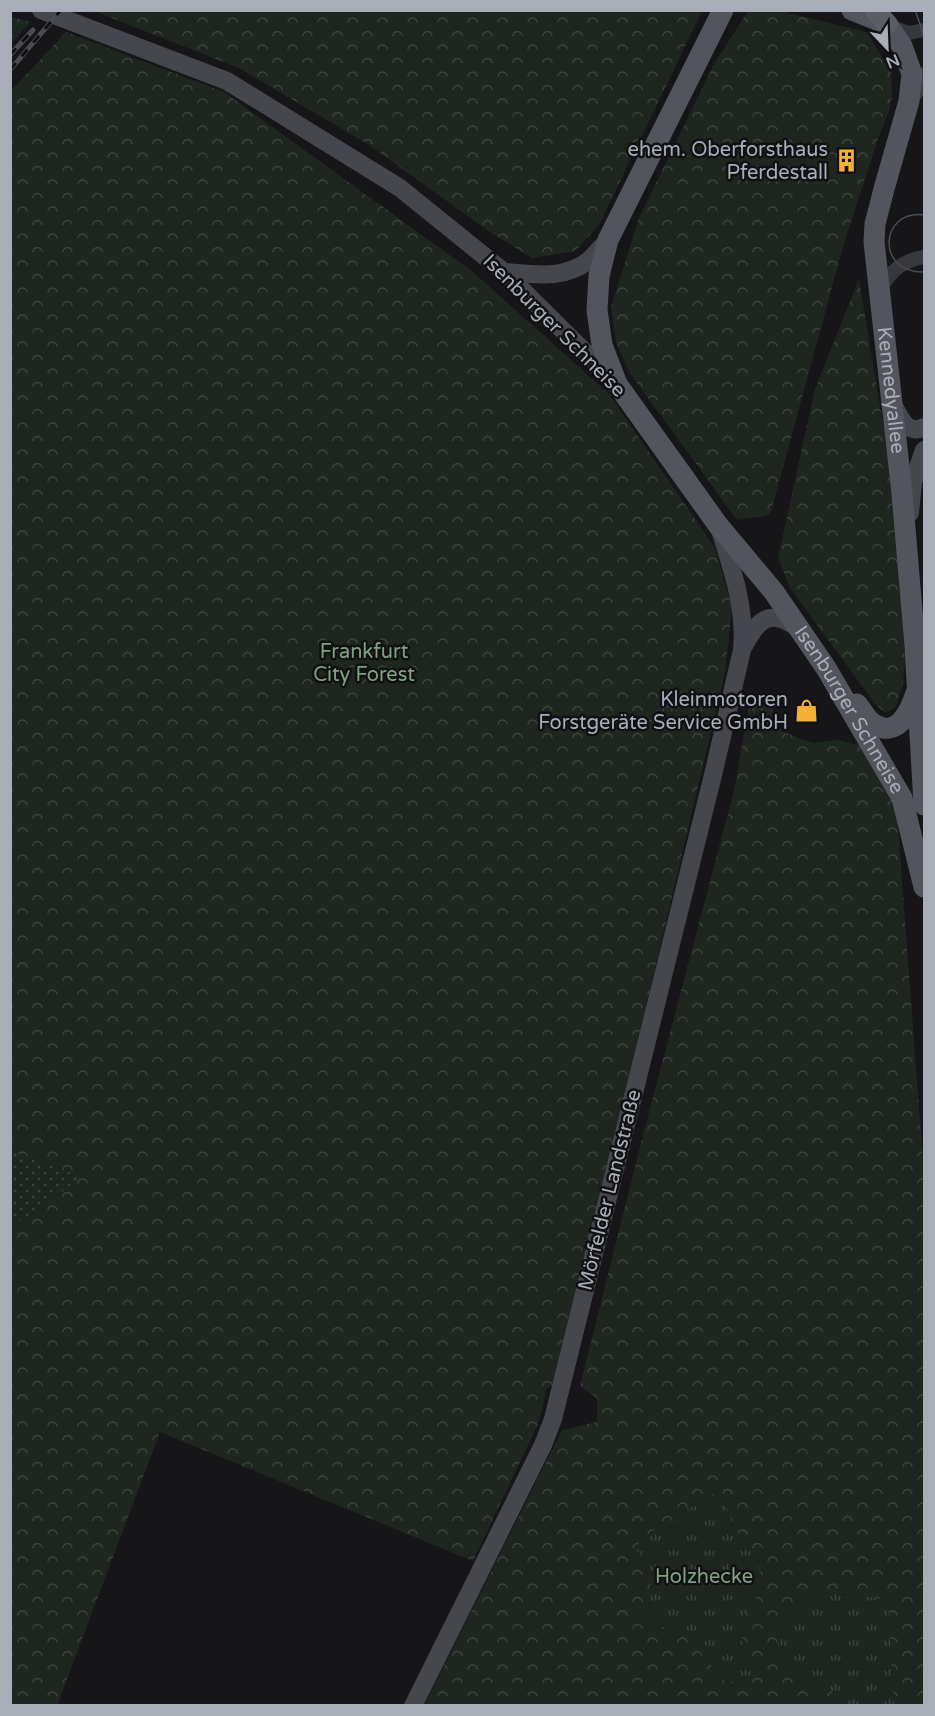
<svg xmlns="http://www.w3.org/2000/svg" width="935" height="1716" font-family="'Varela Round',sans-serif">
	<defs>
		<pattern id="grass-tufts" width="24" height="20" patternUnits="userSpaceOnUse" patternTransform="scale(1.5)"><rect width="24" height="20" fill="#1e261f"/><path d="M3 7l-1-3M5 7V3M7 7l1-3M15 17l-1-3M17 17v-4M19 17l1-3" fill="none" stroke="#3c433d"/></pattern>
		<pattern id="forest-crowns" width="20" height="18" patternUnits="userSpaceOnUse" patternTransform="scale(1.5)"><rect width="20" height="18" fill="#1e261f"/><path d="M2 6a3 3 0 1 1 6 0M12 15a3 3 0 1 1 6 0" fill="none" stroke="#3c433d"/></pattern>
		<pattern id="garden-dots" width="8" height="8" patternUnits="userSpaceOnUse" patternTransform="scale(1.5)"><rect width="8" height="8" fill="#1e261f"/><path d="M2 2h.1M6 6h.1" fill="none" stroke="#3c433d" stroke-width="1.8" stroke-linecap="round"/></pattern>
	</defs>
	<rect width="100%" height="100%" fill="#161618"/>
	<g fill="url(#grass-tufts)">
		<polygon points="721,1489 733,1526 758,1559 763,1587 740,1622 743,1651 753,1675 728,1683 717,1673 686,1633 647,1623 651,1581 635,1547 652,1531 684,1525 680,1513"/>
		<polygon points="821,1592 888,1599 894,1705 838,1705 831,1690 815,1686 779,1654 776,1626"/>
	</g>
	<g fill="url(#forest-crowns)" fill-rule="evenodd">
		<polygon points="94,11 702,11 599,225 575,251 532,258 490,232 369,145 241,69"/>
		<polygon points="748,11 780,11 867,32 891,73 892,95 890,108 878,139 844,243 770,515 737,520 629,372 616,342 611,307 639,218 714,64"/>
		<polygon points="11,17 30,22 11,44 10,17"/>
		<polygon points="66,32 224,92 473,272 609,394 715,548 732,607 725,673 583,1272 553,1384 546,1390 543,1407 537,1426 473,1561 160,1432 57,1706 10,1705 10,92"/>
		<polygon points="859,279 892,479 905,660 903,684 895,708 885,713 876,705 790,588 778,558 815,389"/>
		<path d="M 774,704 L 772,723 L 783,732 L 813,743 L 837,740 L 862,746 L 896,801 L 924,1174 L 924,1705 L 894,1705 L 888,1599 L 821,1592 L 776,1626 L 779,1654 L 815,1686 L 831,1690 L 838,1705 L 424,1706 L 562,1430 L 597,1422 L 597,1398 L 580,1386 L 643,1135 L 734,791 L 749,705 ZM 721,1489 L 733,1526 L 758,1559 L 763,1587 L 740,1622 L 743,1651 L 752,1675 L 727,1683 L 717,1673 L 686,1633 L 647,1623 L 651,1581 L 635,1547 L 652,1531 L 684,1525 L 681,1513 Z"/>
	</g>
	<polygon fill="url(#garden-dots)" points="11,1151 82,1177 11,1228 10,1228"/>
	<g fill="none" stroke-linecap="round" stroke-linejoin="round">
		<g stroke="#37383d" stroke-width="14">
			<polyline points="889,26 909,33 924,30"/>
			<polyline points="911,100 920,88 924,74"/>
			<path d="M 879,291 C 890,272 902,260 924,257"/>
		</g>
		<g stroke="#45474d" stroke-width="18">
			<polyline points="41,10 227,81 400,188 504,272 616,383"/>
			<path d="M 504,272 C 533,274 563,280 588,261 C 595,255 601,247 608,240"/>
			<path d="M 893,404 C 900,417 907,436 924,427"/>
			<polyline points="910,513 913,482 924,450"/>
			<path d="M 744,646 C 759,618 770,608 799,629"/>
			<path d="M 413,1706 L 543,1445 L 553,1419 L 713,775 L 742,650 C 746,608 732,569 720,530"/>
		</g>
		<g stroke="#53555c" stroke-width="21">
			<path id="s1" d="M 723,10 L 608,240 L 599,276 L 597,310 L 602,345 L 617,384 L 718,525 L 774,592 L 826,668 L 902,798 L 924,887"/>
			<path id="s2" d="M 852,10 L 887,24 L 902,46 L 912,74 L 909,101 L 884,189 L 875,224 L 874,242 L 902,493 L 915,646 L 924,805"/>
			<path d="M 857,704 C 862,710 866,718 872,723 C 897,740 910,712 916,693"/>
		</g>
		<polyline stroke="#5b5e65" stroke-width="21" points="875,10 887,24"/>
		<g stroke="#4a4c52" stroke-width="1.5">
			<polyline points="915,10 924,35"/>
			<path d="M 924,215 C 880,209 875,273 924,272"/>
		</g>
		<defs>
			<g id="rail">
				<polyline points="10,55 33,30"/>
				<polyline points="10,70 61,10"/>
			</g>
		</defs>
		<use href="#rail" stroke="#4a4c52" stroke-width="5"/>
		<use href="#rail" stroke="#111113" stroke-width="3" stroke-dasharray="9" stroke-linecap="butt"/>
	</g>
	<defs>
		<symbol id="building-bare" viewBox="-9 -9 18 18"><path d="M-4-6H4V6H1V3H-1V6H-4ZM-2.5-4.3h1.7v1.8h-1.7ZM.8-4.3h1.7v1.8H.8ZM-2.5-1h1.7V.8h-1.7ZM.8-1h1.7V.8H.8Z" fill="#f2b134" stroke="#111113" stroke-width="2.5" paint-order="stroke"/></symbol>
		<symbol id="shop-bare" viewBox="-9 -9 18 18"><path d="M-5-2.5h2.3a2.7 3.5 0 0 1 5.4 0H5L5.5 6h-11ZM-1.5-2.5h3a1.5 2.3 0 0 0-3 0Z" fill="#f2b134" stroke="#111113" stroke-width="2.5" paint-order="stroke"/></symbol>
	</defs>
	<g fill-rule="evenodd">
		<use href="#building-bare" x="830" y="144" width="33" height="33"/>
		<use href="#shop-bare" x="790" y="694" width="33" height="33"/>
	</g>
	<g text-anchor="middle" dominant-baseline="central" stroke-width="5" stroke-linejoin="round" paint-order="stroke">
		<g font-size="20" fill="#a8adb8" stroke="#111113" text-anchor="end">
			<text x="828" y="150">ehem. Oberforsthaus<tspan x="828" dy="23">Pferdestall</tspan></text>
			<text x="788" y="700">Kleinmotoren<tspan x="788" dy="23">Forstgeräte Service GmbH</tspan></text>
		</g>
		<g font-size="20" fill="#a8adb8" stroke="#111113">
			<text transform="translate(554 326) rotate(45)">Isenburger Schneise</text>
			<text stroke="none"><textPath href="#s2" startOffset="416">Kennedyallee</textPath></text>
			<text stroke="none"><textPath href="#s1" startOffset="806">Isenburger Schneise</textPath></text>
			<text transform="translate(610 1190) rotate(-76)">Mörfelder Landstraße</text>
		</g>
		<g font-size="20" fill="#7fa381" stroke="#111113">
			<text x="364" y="652">Frankfurt<tspan x="364" dy="23">City Forest</tspan></text>
			<text x="704" y="1577">Holzhecke</text>
		</g>
	</g>
	<rect width="935" height="1716" fill="none" stroke="#a8adb8" stroke-width="24"/>
	<g transform="translate(887 48) rotate(157)" stroke="#111113" stroke-width="4.5" paint-order="stroke">
	<path d="M0-4.5L10 22L0 15L-10 22Z" fill="#a8adb8"/>
	<text y="-9" font-size="16" font-weight="bold" text-anchor="middle" fill="#a8adb8">N</text>
	</g>
</svg>
